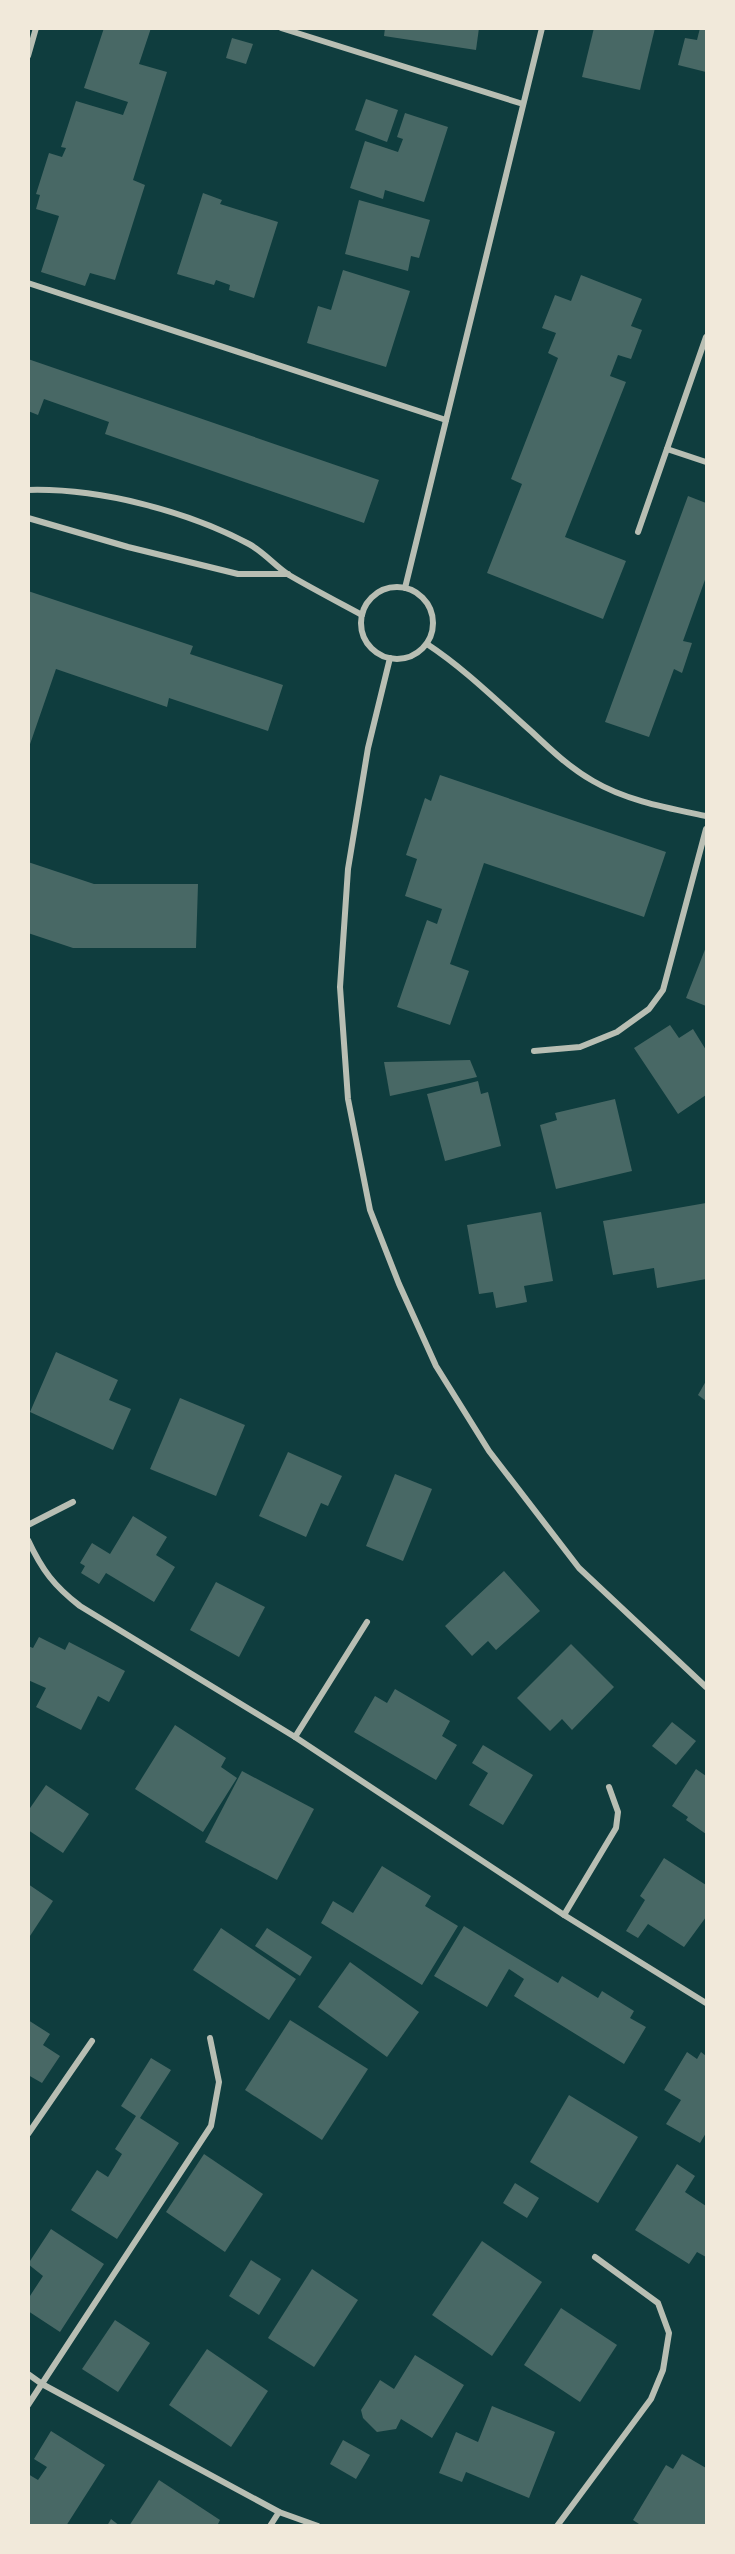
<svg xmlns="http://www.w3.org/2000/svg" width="735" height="2554" font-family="'Times New Roman',serif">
	<rect width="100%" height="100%" fill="#0f3d3e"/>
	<g fill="#486865">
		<polygon points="104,28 151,28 139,64 167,72 133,180 145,185 115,280 90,273 85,286 41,272 59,216 36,209 40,195 36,194 49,153 62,157 66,148 61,147 76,101 123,115 128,102 84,88"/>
		<polygon points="385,28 479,28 476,50 384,36"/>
		<polygon points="594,28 655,28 640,90 582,77"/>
		<polygon points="700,28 706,28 706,72 678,65 685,38 697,40"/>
		<polygon points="232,38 253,44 246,64 226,58"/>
		<polygon points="366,99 398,110 387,142 355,130"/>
		<polygon points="405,113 448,127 424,202 385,190 383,199 350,188 365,141 398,152 403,139 397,137"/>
		<polygon points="203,193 222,200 220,204 278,222 254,298 229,290 230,285 216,280 214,285 177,274"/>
		<polygon points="359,200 430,220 419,258 411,256 408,271 345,254"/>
		<polygon points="343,270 410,291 386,367 307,343 318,306 331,310"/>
		<polygon points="581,275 642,299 631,326 642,330 631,359 618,355 610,376 626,382 565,537 626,561 603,619 487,573 522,484 511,479 558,358 548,353 556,333 542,328 555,295 571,301"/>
		<polygon points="28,359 379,480 364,523 105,434 109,422 44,399 38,415 28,411"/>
		<polygon points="688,496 706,503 706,577 683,641 692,643 682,673 674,669 649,737 605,722"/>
		<polygon points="28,591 193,646 190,654 283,685 268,731 169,698 167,707 56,669 28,750"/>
		<polygon points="440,775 666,852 644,917 484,863 450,964 469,971 450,1025 397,1007 427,920 437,924 442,909 405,896 417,859 406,855 425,798 431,801"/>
		<polygon points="28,862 94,884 198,884 196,948 73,948 28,933"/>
		<polygon points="706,947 706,1006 686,998"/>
		<polygon points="670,1025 679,1038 693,1029 706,1050 706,1095 678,1114 634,1048"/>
		<polygon points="470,1060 477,1077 390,1096 384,1062"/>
		<polygon points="478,1081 481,1094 488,1092 501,1146 445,1161 427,1094"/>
		<polygon points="615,1099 632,1171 556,1189 540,1125 557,1120 555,1113"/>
		<polygon points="706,1203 706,1279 657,1288 654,1268 613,1275 603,1221"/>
		<polygon points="541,1212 553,1281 524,1286 527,1302 496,1308 493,1292 479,1294 467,1225"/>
		<polygon points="56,1352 118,1380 109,1400 131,1409 113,1450 30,1412"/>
		<polygon points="706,1381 706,1401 698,1395"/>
		<polygon points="180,1398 245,1425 216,1496 150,1469"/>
		<polygon points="288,1452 342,1476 328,1506 321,1503 306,1537 259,1516"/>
		<polygon points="395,1474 432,1489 403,1561 366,1546"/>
		<polygon points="133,1516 167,1537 156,1555 175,1567 154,1602 106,1573 99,1584 81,1573 85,1566 80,1563 92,1543 110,1554"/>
		<polygon points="504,1571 540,1611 496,1650 488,1641 472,1656 445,1626"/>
		<polygon points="216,1582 265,1607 239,1657 190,1630"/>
		<polygon points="39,1637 65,1650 69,1642 125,1671 109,1702 98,1696 81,1730 36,1707 46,1688 28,1680 28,1646 33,1648"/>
		<polygon points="571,1644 614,1687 572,1730 562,1719 550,1731 517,1698"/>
		<polygon points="395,1689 450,1721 442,1736 457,1745 436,1780 354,1732 375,1696 387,1703"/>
		<polygon points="672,1722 696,1741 676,1765 652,1746"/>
		<polygon points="175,1725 226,1758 221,1767 237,1778 203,1832 135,1789"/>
		<polygon points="483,1745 533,1775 503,1825 469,1805 488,1773 472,1763"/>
		<polygon points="696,1769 706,1776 706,1834 686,1820 688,1817 672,1806"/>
		<polygon points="242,1771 314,1809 277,1880 205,1842"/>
		<polygon points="46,1785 89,1814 63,1853 28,1830 28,1811"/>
		<polygon points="664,1858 706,1885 706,1917 684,1947 648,1924 638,1938 626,1931 645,1900 640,1896"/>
		<polygon points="382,1866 431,1896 425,1906 458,1926 422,1985 321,1923 333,1901 353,1913"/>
		<polygon points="28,1884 53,1901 28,1939"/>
		<polygon points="464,1926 558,1983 562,1976 598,1998 602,1991 634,2011 630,2018 646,2027 624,2064 514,1996 524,1979 509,1969 487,2007 434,1976"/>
		<polygon points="221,1928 296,1979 269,2020 193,1970"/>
		<polygon points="267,1928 312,1957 300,1976 255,1946"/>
		<polygon points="350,1962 419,2012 387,2057 318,2007"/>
		<polygon points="28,2020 50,2034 43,2045 60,2056 42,2083 28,2075"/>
		<polygon points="290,2020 368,2069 322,2140 245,2090"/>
		<polygon points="687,2052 697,2059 701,2052 706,2056 706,2133 700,2143 666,2124 681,2100 664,2090"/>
		<polygon points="151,2058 171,2070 140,2118 179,2143 117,2239 71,2210 97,2170 108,2177 122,2154 115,2149 136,2116 121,2106"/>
		<polygon points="569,2095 638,2137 598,2203 530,2162"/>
		<polygon points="204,2154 263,2194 225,2252 166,2212"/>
		<polygon points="677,2164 695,2176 685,2192 706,2206 706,2257 697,2252 689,2264 635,2230"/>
		<polygon points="515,2183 539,2198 527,2218 503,2203"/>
		<polygon points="51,2229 104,2264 60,2332 28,2311 28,2299 43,2276 28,2264"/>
		<polygon points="482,2241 542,2282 492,2356 432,2315"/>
		<polygon points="251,2260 281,2279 259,2315 229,2296"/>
		<polygon points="312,2269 358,2300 314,2367 268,2338"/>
		<polygon points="561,2308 617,2345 580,2402 524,2365"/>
		<polygon points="115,2320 150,2343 118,2392 82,2369"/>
		<polygon points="207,2349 268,2391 231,2447 169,2405"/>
		<polygon points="415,2355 464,2385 432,2438 401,2419 396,2429 377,2432 363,2418 361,2410 380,2380 394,2389"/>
		<polygon points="492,2406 555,2432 529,2498 466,2472 462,2482 439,2473 456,2432 478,2442"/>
		<polygon points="51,2431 105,2465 66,2526 28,2526 28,2474 38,2480 47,2467 34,2459"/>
		<polygon points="343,2440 370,2455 356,2479 330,2464"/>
		<polygon points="682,2454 706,2468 706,2526 642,2526 633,2520 666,2465 673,2469"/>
		<polygon points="159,2480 220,2520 217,2526 129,2526"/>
		<polygon points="111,2519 120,2526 107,2526"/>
	</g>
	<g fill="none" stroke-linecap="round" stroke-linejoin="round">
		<g stroke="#b8beb3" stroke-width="6">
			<polyline points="281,28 523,104"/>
			<polyline points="28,56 36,28"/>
			<polyline points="28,283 446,420"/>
			<polyline points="667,449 706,462"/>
			<path d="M 28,490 C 99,488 187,511 249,544 C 264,552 275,566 289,575 C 313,589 338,602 362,615"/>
			<polyline points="28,518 128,547 238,574 288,574"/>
			<polyline points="638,532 706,337"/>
			<circle cx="397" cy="623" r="36"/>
			<polyline points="405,588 542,28"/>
			<path d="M 427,644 C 465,669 498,702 532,732 C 551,750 570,768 593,781 C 627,801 668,808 706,816"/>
			<polyline points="390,658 368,748 348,869 340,987 348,1099 370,1210 399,1284 436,1366 489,1451 579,1568 706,1687"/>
			<polyline points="534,1051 580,1047 617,1032 649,1009 663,990 706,829"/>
			<polyline points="28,1525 73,1502"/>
			<path d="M 28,1540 C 42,1570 54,1586 80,1606 L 295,1737 L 564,1915 L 706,2003"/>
			<polyline points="295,1737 367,1622"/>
			<polyline points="564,1915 616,1828 618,1812 609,1787"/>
			<polyline points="28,2134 92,2041"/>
			<polyline points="28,2374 42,2384 279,2512 318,2526"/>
			<polyline points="28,2405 211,2126 219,2082 210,2038"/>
			<polyline points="270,2526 279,2512"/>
			<polyline points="557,2526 651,2399 663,2370 669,2333 658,2303 595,2257"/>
		</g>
	</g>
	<rect width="735" height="2554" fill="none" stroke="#f1e9da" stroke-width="60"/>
</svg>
